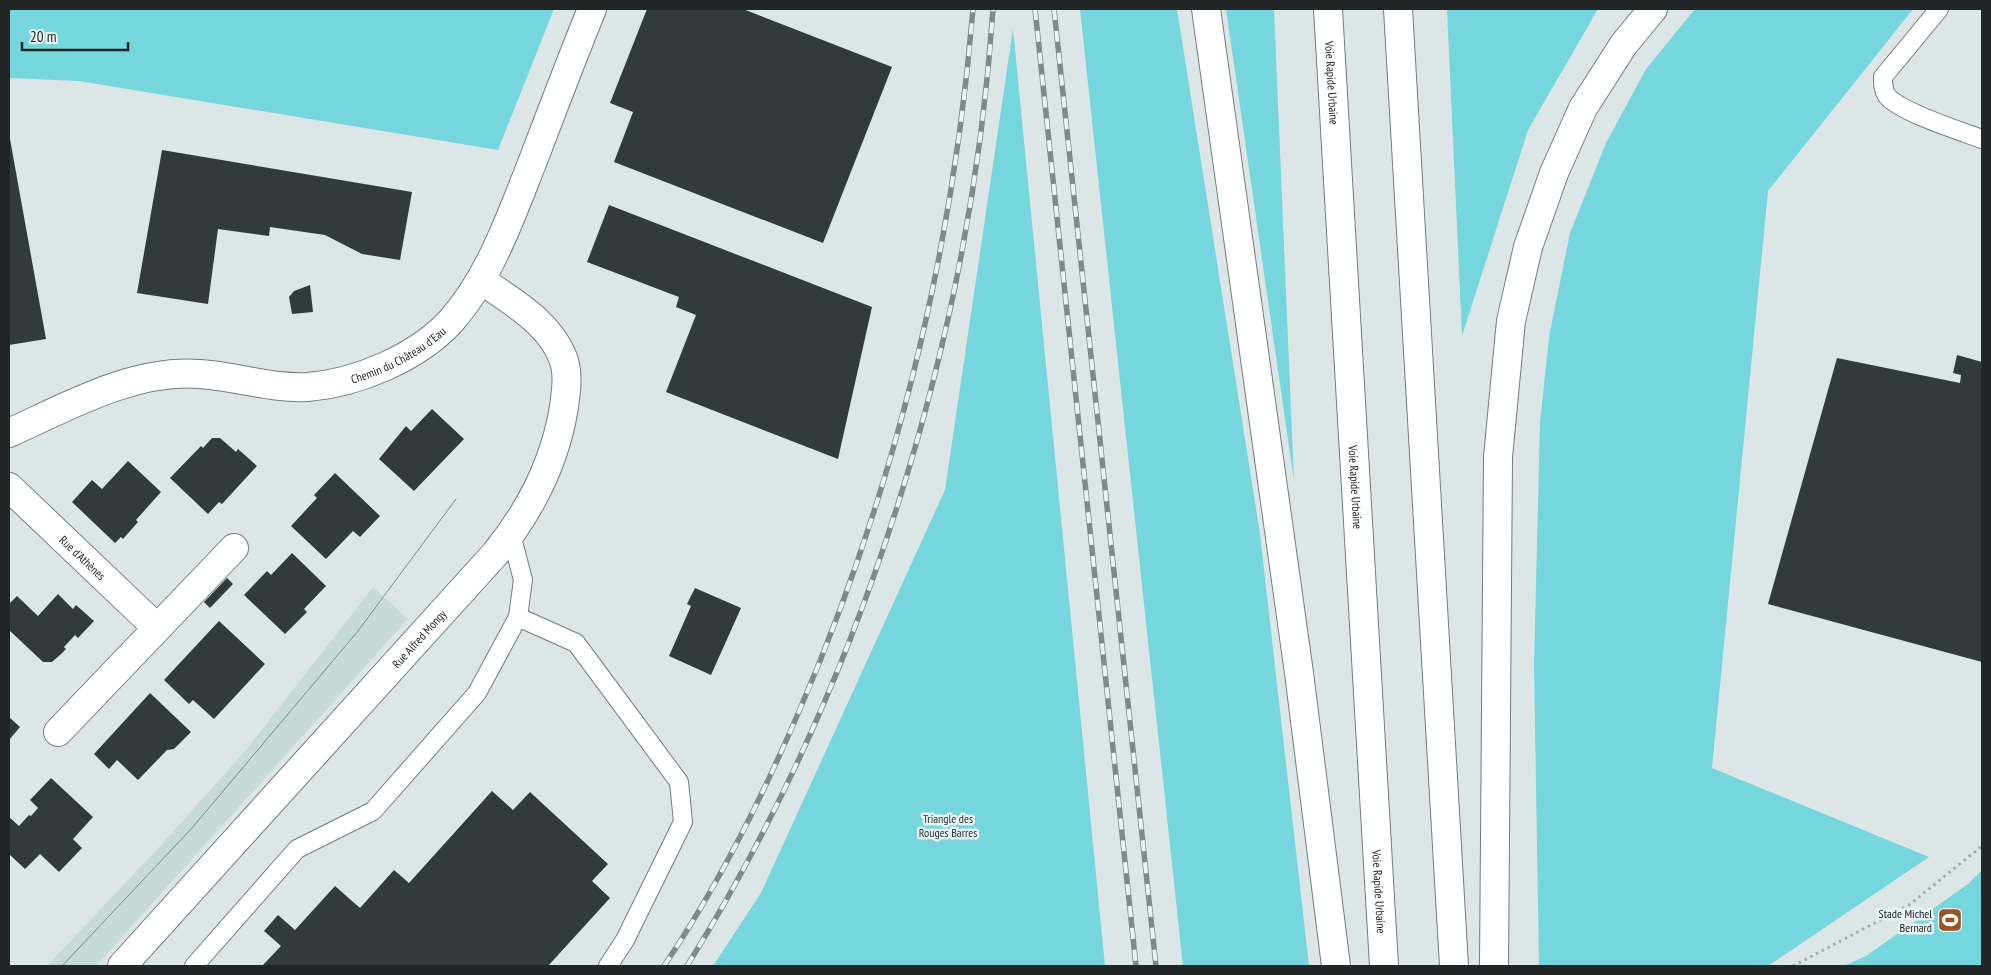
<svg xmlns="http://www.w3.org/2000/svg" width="1991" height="975" font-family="'PT Sans Narrow',sans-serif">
	<rect width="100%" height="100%" fill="#dce6e6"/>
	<polygon fill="#c7dada" points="373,587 408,619 96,966 47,966 162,844 246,750"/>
	<g fill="#75d6dd">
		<polygon points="9,9 554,9 498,150 79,81 9,78"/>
		<polygon points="1080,9 1177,9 1260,534 1309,966 1183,966"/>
		<polygon points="1226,9 1274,9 1294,481"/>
		<polygon points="1447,9 1598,9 1528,130 1462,336"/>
		<polygon points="1695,9 1913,9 1768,191 1712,768 1929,857 1768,966 1539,966 1534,665 1540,423 1549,337 1570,233 1606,143 1646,69"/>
		<polygon points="1013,29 1105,966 713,966 761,893 945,490"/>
		<polygon points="1982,870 1982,966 1844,966 1866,956 1968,884"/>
	</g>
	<g fill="#333a3b">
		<polygon points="647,9 743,9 892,67 823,243 614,162 633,112 610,103"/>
		<polygon points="10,139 46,339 9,345 9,140"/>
		<polygon points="162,150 412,192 400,260 362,254 325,235 270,227 269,236 218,229 208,304 137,293"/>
		<polygon points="609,205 872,307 838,459 666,392 696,315 676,307 679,297 587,262"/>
		<polygon points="310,285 313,312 292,314 289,297 294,291"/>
		<polygon points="1957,355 1982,362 1982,662 1768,604 1837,358 1960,383 1961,375 1953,373"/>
		<polygon points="432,409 464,439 414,491 379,459 406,426 411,431"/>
		<polygon points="212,438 220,438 236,452 238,449 257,466 222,504 219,502 208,514 170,478 201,446 203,448"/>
		<polygon points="128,461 161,492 136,520 138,522 123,539 121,537 115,543 72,502 92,480 102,489"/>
		<polygon points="335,473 380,516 360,537 353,531 326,559 291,526 317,498 314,495"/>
		<polygon points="292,553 326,586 304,609 307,612 285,634 244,595 267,571 271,575"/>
		<polygon points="227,578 233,584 210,608 204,602"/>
		<polygon points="695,588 741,608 711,675 669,656 691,606 687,604"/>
		<polygon points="58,594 73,609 76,605 94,621 78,638 75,635 64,647 66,649 61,654 52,662 43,662 9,630 9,604 17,596 38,616"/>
		<polygon points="219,621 265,664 214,719 193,700 189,704 164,680"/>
		<polygon points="150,693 191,732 174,749 167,750 138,780 117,760 109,769 94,754"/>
		<polygon points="9,717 20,727 9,740"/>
		<polygon points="51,778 93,817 73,839 82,848 59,872 40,854 25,869 9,854 9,817 19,826 29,815 31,816 38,808 30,800"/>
		<polygon points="492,791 513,810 530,792 608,864 592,881 610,898 548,966 262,966 281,946 264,931 278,915 295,930 335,886 360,908 394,870 409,883"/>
	</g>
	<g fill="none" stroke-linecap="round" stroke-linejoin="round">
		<defs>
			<g id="lane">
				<path d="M 1939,9 L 1883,77 C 1883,84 1883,90 1887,96 C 1900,112 1960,131 1982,139"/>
				<polyline points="518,617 576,643 679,782 683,822 625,940 608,966"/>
				<polyline points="194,966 297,849 373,811 477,693 518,617 523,580 511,534"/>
			</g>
			<g id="street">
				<path id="s1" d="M 9,433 C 67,407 133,369 199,374 C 235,376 271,389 308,387 C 357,383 417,358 451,321 C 491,276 512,213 534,158 C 553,108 572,58 592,9"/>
				<path id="s2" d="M 9,487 L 157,628"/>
				<polyline points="58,732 234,548"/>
				<path id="s3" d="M 122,966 L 495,554 C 531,510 555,463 564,407 C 566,391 569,374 563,358 C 549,322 511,301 481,280"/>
			</g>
			<g id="highway">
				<polyline points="1206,9 1299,673 1336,966"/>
				<path id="s4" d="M 1328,9 L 1384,966"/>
				<polyline points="1398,9 1454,966"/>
				<polyline points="1494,966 1498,457 1511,321 1528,247 1554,173 1583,108 1624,44 1653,9"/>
			</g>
		</defs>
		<use href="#lane" stroke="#747c7d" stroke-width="20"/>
		<use href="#street" stroke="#747c7d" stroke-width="30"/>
		<use href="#highway" stroke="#747c7d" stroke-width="30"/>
		<polyline stroke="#a3abab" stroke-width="3" stroke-dasharray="2.5 4" stroke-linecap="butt" points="1793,966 1909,905 1982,846"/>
		<use href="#lane" stroke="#fff" stroke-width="18"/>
		<use href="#street" stroke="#fff" stroke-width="28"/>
		<use href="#highway" stroke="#fff" stroke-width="28"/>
		<polyline stroke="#818888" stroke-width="1" points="62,966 192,828 358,631 456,499"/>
		<defs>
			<g id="rail">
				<polyline points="1035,9 1136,966"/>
				<polyline points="1054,9 1156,966"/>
				<path d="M 664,966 C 718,886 762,798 800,709 C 896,486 953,251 973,9"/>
				<path d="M 687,966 C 862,685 971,339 993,9"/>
			</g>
		</defs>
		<use href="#rail" stroke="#818888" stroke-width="5.5"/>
		<use href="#rail" stroke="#e9f3f4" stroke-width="4" stroke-dasharray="11" stroke-linecap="butt"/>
	</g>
	<defs>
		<symbol id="stadium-square" viewBox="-11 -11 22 22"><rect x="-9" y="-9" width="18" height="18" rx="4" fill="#995427" stroke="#e9f3f4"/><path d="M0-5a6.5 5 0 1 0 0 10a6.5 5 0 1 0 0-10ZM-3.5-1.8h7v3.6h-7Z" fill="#fff"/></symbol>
	</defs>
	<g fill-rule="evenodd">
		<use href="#stadium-square" x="1936" y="906" width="28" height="28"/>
	</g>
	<g text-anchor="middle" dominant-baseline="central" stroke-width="5" stroke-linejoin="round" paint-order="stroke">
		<g font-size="12" fill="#222626" stroke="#e9f3f4">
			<text stroke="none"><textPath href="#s4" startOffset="74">Voie Rapide Urbaine</textPath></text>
			<text stroke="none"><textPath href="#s1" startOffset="408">Chemin du Château d'Eau</textPath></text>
			<text stroke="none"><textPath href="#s4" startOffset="479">Voie Rapide Urbaine</textPath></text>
			<text stroke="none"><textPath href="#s2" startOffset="102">Rue d'Athènes</textPath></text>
			<text stroke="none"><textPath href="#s3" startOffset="442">Rue Alfred Mongy</textPath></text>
			<text stroke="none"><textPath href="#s4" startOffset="884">Voie Rapide Urbaine</textPath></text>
		</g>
		<g font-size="12" fill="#213739" stroke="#e9f3f4">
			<text x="948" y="818">Triangle des<tspan x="948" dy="14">Rouges Barres</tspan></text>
		</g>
		<g font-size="12" fill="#222626" stroke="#e9f3f4" text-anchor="end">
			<text x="1932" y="913">Stade Michel<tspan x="1932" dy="14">Bernard</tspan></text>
		</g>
	</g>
	<rect width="1991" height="975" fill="none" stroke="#222626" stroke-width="20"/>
	<path d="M22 42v8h106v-8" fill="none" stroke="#222626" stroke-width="2.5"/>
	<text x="30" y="42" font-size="15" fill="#222626" stroke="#e9f3f4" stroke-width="4" paint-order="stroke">20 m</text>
</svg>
